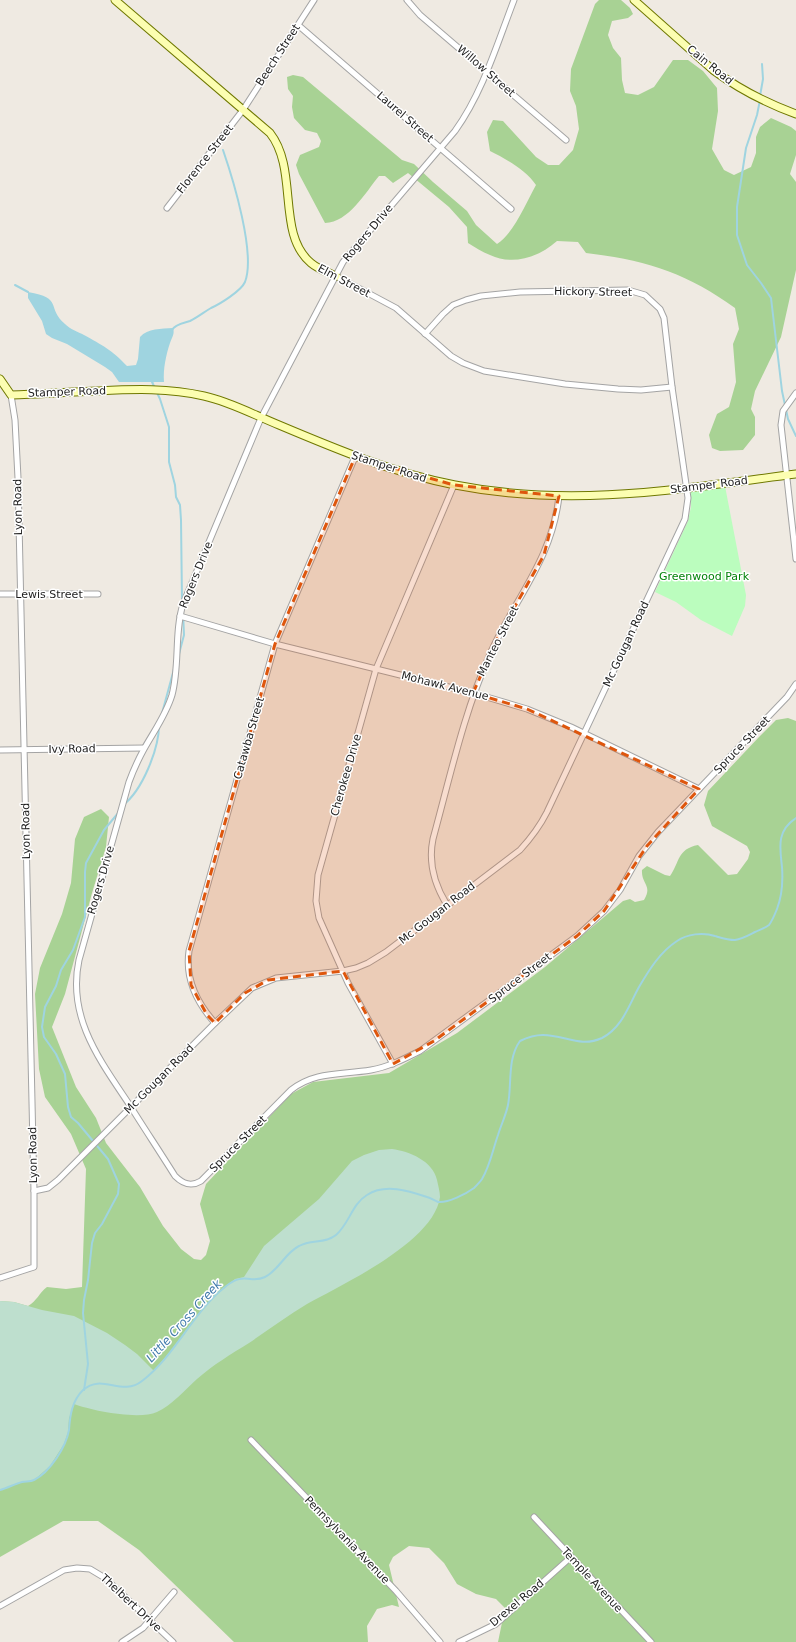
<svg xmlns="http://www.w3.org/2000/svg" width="796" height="1642" font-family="'DejaVu Sans',sans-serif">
	<rect width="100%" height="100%" fill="#efeae2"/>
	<g fill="#a8d294">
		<path d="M 599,0 L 621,0 L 630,8 L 633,14 L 628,18 L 612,21 L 608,35 L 613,48 L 621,58 L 622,80 L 625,93 L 638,95 L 654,87 L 673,60 L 688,60 L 703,71 L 717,88 L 718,111 L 712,149 L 724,170 L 734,175 L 751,167 L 756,153 L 756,137 L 760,127 L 771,118 L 791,127 L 796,131 L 796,155 L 790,174 L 796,182 L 796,270 L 781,337 L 755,391 L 751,409 L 755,417 L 755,435 L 743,450 L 720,451 L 712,448 L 709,435 L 717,414 L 729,407 L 736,382 L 733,344 L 739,329 L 735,308 C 687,273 646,260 586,253 L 578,242 L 557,241 C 539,257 513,266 490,255 C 482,252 475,247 468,243 L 467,227 L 449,207 L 408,173 L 393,183 L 385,176 L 379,176 C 365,193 349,222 325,223 L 299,174 L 296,165 L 300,155 L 319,147 L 321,141 L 317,133 L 305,130 L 294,118 L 292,107 L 293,96 L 288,89 L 287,77 L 293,75 L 303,77 L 402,160 L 414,164 L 433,182 L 467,211 L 476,225 L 497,244 C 514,233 526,203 536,185 C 526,170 506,159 490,151 L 487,132 L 493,120 L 503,121 L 536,157 L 548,165 L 559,165 L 573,150 L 579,129 L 576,106 L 570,91 L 571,69 L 595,4 Z"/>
		<path d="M 788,718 L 796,721 L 796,1642 L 498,1642 L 505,1608 L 496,1599 L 476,1594 L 457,1584 L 444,1563 L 429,1548 L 409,1546 L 393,1557 L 389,1565 L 399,1607 L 392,1605 L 377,1609 L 367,1626 L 368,1642 L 234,1642 L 139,1550 L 98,1521 L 63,1521 L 0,1557 L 0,1301 L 14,1302 L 28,1306 C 37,1301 39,1293 47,1287 L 66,1289 L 82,1287 L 86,1169 L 71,1134 L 45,1097 L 39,1069 L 35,994 L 40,968 L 62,914 L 71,883 L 75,839 L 84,817 L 101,809 L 109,817 L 106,847 L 92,893 L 65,994 L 52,1027 L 76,1087 L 96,1118 L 106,1143 L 140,1187 L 163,1226 L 181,1249 L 194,1259 L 201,1260 L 206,1255 L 210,1241 L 200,1204 L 206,1184 L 291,1094 L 313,1082 L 389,1073 L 457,1033 L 545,967 L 623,901 L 630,899 L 635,902 L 644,900 C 653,885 641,884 642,870 L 647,866 L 665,875 L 670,876 C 680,862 677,849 698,845 L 728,875 L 737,874 L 748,859 L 750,852 L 747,846 L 712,826 L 704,805 L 708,791 L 759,737 L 776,720 Z"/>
	</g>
	<path fill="#bedfce" d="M 392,1149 C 409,1151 433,1161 437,1180 C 438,1185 440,1192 440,1197 C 434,1242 343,1284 307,1304 C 287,1316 268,1330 249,1343 C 231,1354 213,1365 197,1379 C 186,1389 171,1406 157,1412 C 139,1420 93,1411 74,1404 L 69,1418 L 68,1432 L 64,1444 L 50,1466 L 33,1481 L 23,1482 L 0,1490 L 0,1301 L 14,1302 L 42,1310 L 74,1316 L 107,1333 L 125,1345 L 137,1354 L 154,1371 L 184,1335 L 191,1324 L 214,1297 L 235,1279 L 244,1277 L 264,1246 L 319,1199 L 352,1161 L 364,1155 L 379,1150 Z"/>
	<polygon fill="#bbfdbe" points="725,486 746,595 745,606 732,636 701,620 676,602 655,592 688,521 691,507 691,491"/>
	<path fill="#9fd4e0" d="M 28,292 C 64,298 46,308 65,324 C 70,329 78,332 84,335 C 102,345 112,350 127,366 L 136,365 L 138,359 L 140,337 C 148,328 161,329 173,328 C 175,334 172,337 170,343 C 166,355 163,369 164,382 L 119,382 L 112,372 L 105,367 L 67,344 L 52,338 L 46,334 L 42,321 L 28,298 Z"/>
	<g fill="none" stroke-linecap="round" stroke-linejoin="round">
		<g stroke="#9fd4e0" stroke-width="2">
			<polyline points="760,96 763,79 762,64"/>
			<polyline points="760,100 757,115 746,148 737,207 737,235 747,265 761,283 771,298 782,391 788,419 796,436"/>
			<polyline points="15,285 28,292"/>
			<path d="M 172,330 C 175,324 184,323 190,321 C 198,317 204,312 211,308 C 220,304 241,291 245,282 C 256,254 233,179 223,150"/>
			<polyline points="154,381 152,382 160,399 169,427 169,462 175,485 176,497 180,505 181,520 182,601"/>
			<polyline points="179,654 184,635 183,611"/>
			<polyline points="161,717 174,669"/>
			<path d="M 123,805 C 142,791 159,749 159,725"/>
			<polyline points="84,1390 88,1364 83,1313 84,1300 88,1280 92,1243 95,1233 102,1224 118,1194 119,1184 108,1159 78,1123 71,1117 68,1107 65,1074 56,1054 44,1037 42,1027 45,1007 56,986 61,970 73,950 85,917 85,872 86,863 104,830 119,812"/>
			<path d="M 0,1490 C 7,1488 15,1484 22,1482 C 26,1481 30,1482 34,1480 C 50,1472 66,1447 69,1430 C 70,1415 72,1401 83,1390 C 102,1373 122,1397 142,1381 C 176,1355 192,1313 225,1287 C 244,1271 251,1284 265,1277 C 279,1270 285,1253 299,1246 C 311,1239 325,1244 336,1235 C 349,1224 352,1204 367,1195 C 385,1183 409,1191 427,1197 C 431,1198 435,1201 438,1202 C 448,1203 466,1194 474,1188 C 476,1186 480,1182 482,1179 C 490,1166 493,1149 498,1135 C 501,1125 506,1115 508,1105 C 512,1084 507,1059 520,1041 C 526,1038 536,1035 543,1035 C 565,1035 580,1048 602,1038 C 622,1028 629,1005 639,987 C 649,970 660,952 677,941 C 687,934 703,932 715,936 C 722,938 728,940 735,940 C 742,939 749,935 755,932 C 759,930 765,928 769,925 C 772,921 775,914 777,909 C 782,896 783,881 782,867 C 780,848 776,831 796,818"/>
		</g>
		<defs>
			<g id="street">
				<polyline points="407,0 420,15 566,140"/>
				<path d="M 514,0 C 497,44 483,92 455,131 L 343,262 L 261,418 L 183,604 C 174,633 180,665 172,695 C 166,715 154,731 144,749 C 138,760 133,771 129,782 L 79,960 C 67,1017 99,1059 129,1104 C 144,1128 160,1152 175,1176 C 183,1184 191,1187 201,1181 L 291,1090 C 315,1071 341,1075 371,1070 C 388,1067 404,1059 420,1051 L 577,936 L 604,911 L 620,890 L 639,856 L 658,832 L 787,697 L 796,684"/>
				<polyline points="298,25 511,209"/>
				<polyline points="167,208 243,110 314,0"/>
				<polyline points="336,276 396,308 451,356 463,363 484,371 565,384 618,389 641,390 672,387"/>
				<polyline points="796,393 783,411 781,425 796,559"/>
				<polyline points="0,594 98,594"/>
				<polyline points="180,616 275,644 473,693 527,709 571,727 699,789"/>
				<polyline points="0,750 144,748"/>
				<path d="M 447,905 C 434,884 428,863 433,839 C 450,777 464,712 490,654 C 515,598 552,560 559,496"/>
				<path d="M 215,1023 C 196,1002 185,979 189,951 L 275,644 L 355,457"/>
				<polyline points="393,1064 348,983 319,918 316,901 318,875 376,669 454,485"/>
				<path d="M 34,1191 L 48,1188 L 58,1180 L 215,1023 L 252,988 L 276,978 L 343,971 L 356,968 L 368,963 L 386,952 L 520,850 C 531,838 540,826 547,812 L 685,519 L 688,498 L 672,387 L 664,318 L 660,309 L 645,295 L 628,290 L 520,292 L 481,296 L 466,300 L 453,305 L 443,314 L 425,334"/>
				<polyline points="0,1278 34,1267 34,1191 18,478 15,420 11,395"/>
				<polyline points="251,1440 396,1591 440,1642"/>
				<polyline points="534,1517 651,1642"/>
				<polyline points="0,1606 64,1570 77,1568 90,1569 105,1578 173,1642"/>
				<polyline points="122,1642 143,1628 174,1592"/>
				<polyline points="459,1642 496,1624 571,1557"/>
			</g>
			<g id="secondary">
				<path d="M 115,0 L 270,133 C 299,170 276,234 311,263 C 318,269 327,272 336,276"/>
				<path d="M 634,0 L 713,70 C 739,89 766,103 796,114"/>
				<path d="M 0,379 L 11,395 C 40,394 70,392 99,391 C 135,389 169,388 204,396 C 231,402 254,415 279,425 C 336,449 393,473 455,485 C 572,508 680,489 796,474"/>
			</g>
		</defs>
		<use href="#street" stroke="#a4a4a4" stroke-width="7"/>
		<use href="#secondary" stroke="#6f7800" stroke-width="9"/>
		<use href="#street" stroke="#fff" stroke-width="5"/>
		<use href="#secondary" stroke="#fcfeb1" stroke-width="7"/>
	</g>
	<path fill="#de560d" fill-opacity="0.2" stroke="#de560d" stroke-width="3" stroke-dasharray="8 5" stroke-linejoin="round" d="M 355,457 L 454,485 L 559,496 L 544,555 L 500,633 L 473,693 L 527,709 L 699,789 L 647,846 L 604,911 L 577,936 L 434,1041 L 393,1064 L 343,971 L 268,980 L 245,993 L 215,1023 L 207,1015 L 191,985 L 189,951 L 275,644 Z"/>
	<g text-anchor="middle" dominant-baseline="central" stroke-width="3" stroke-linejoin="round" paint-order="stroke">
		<g font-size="11" fill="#1d1d1d" stroke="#fff">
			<text transform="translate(278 55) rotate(-57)">Beech Street</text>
			<text transform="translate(710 65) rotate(39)">Cain Road</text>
			<text transform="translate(486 71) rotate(41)">Willow Street</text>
			<text transform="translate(405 117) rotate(41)">Laurel Street</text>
			<text transform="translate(205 159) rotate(-52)">Florence Street</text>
			<text transform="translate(368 233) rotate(-50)">Rogers Drive</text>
			<text transform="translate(344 281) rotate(28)">Elm Street</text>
			<text transform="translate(593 292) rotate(1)">Hickory Street</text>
			<text transform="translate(67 392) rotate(-2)">Stamper Road</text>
			<text transform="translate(389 467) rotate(18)">Stamper Road</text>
			<text transform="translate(709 485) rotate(-7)">Stamper Road</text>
			<text transform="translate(18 507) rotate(-91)">Lyon Road</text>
			<text transform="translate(196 575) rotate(-68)">Rogers Drive</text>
			<text x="49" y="594">Lewis Street</text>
			<text transform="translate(498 641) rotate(-63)">Manteo Street</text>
			<text transform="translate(626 644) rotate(-65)">Mc Gougan Road</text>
			<text transform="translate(445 686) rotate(14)">Mohawk Avenue</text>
			<text transform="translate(249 738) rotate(-74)">Catawba Street</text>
			<text transform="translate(742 745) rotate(-46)">Spruce Street</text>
			<text transform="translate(72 749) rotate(-1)">Ivy Road</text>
			<text transform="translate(346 775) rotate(-74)">Cherokee Drive</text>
			<text transform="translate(26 831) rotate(-91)">Lyon Road</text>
			<text transform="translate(101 880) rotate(-74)">Rogers Drive</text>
			<text transform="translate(437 913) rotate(-38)">Mc Gougan Road</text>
			<text transform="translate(520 978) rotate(-37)">Spruce Street</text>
			<text transform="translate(159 1079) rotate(-45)">Mc Gougan Road</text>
			<text transform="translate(238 1144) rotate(-45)">Spruce Street</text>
			<text transform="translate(33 1155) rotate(-91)">Lyon Road</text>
			<text transform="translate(347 1540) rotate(46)">Pennsylvania Avenue</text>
			<text transform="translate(592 1580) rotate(47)">Temple Avenue</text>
			<text transform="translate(131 1603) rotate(43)">Thelbert Drive</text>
			<text transform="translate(517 1603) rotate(-40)">Drexel Road</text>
		</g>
		<g font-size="11" fill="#03830a" stroke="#fff">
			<text x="704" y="576">Greenwood Park</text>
		</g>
		<g font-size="12" font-style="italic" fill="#407aab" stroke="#fff">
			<text transform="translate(184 1321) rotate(-48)">Little Cross Creek</text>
		</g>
	</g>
</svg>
